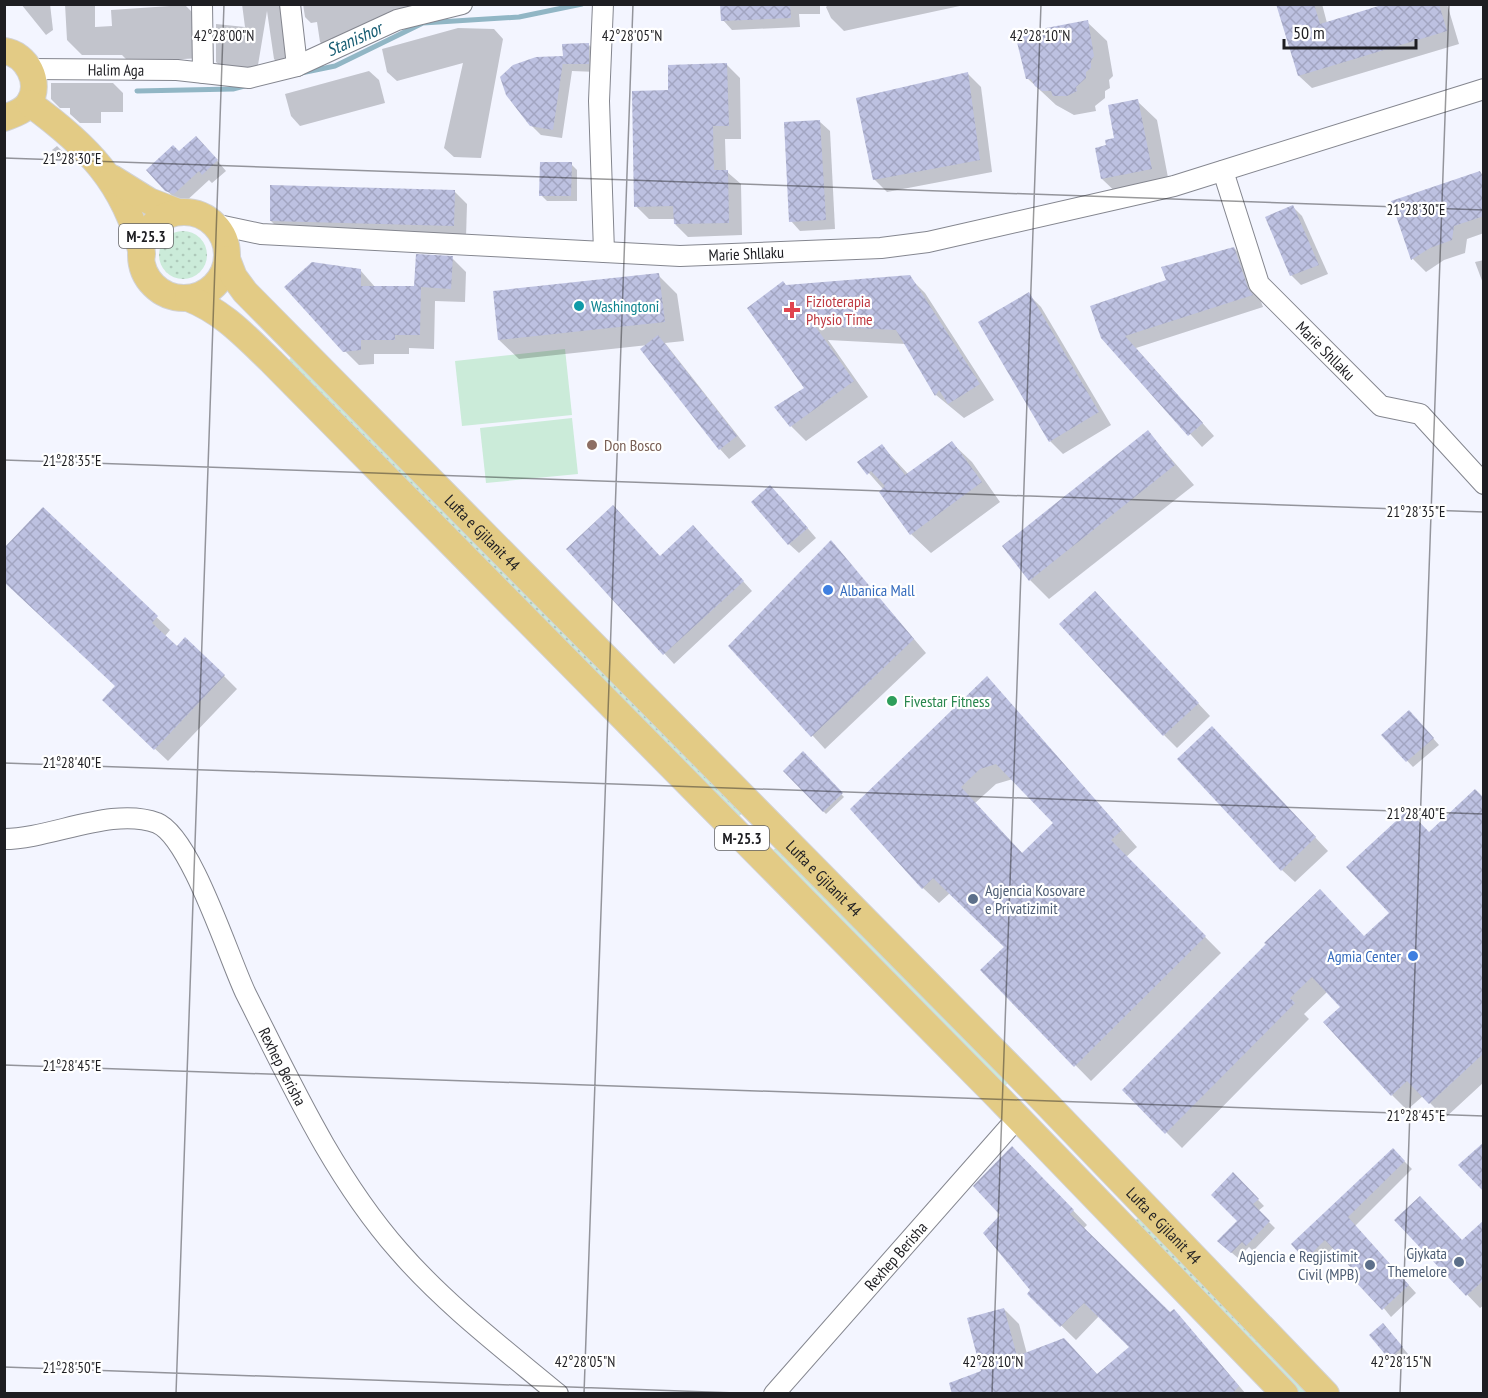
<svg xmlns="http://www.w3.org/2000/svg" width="1488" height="1398" font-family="'PT Sans Narrow',sans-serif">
	<defs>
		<pattern id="grass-dots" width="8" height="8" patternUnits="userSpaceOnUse" patternTransform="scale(1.5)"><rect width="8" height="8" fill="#cbebd9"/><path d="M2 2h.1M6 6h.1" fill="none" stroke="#aec9ba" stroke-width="1.8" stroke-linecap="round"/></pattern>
		<pattern id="building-cross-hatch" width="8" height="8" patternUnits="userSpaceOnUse" patternTransform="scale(1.5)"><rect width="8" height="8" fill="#bdc1e1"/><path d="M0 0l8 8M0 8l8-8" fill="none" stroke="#a2a5c1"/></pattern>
	</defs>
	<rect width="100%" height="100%" fill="#f3f5ff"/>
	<g fill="url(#grass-dots)">
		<circle cx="183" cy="255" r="24"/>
		<polygon points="292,356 745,811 738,817 287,363"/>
		<polygon points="778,846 1010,1081 1002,1089 772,851"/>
		<polygon points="1141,1216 1310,1393 1299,1393 1134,1221"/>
	</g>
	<g fill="#cbebd9">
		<polygon points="565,349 572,415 462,426 455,361"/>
		<polygon points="572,418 578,474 486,483 480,428"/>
	</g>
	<g fill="#0003" fill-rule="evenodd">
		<polygon points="21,4 50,4 53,30 46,35"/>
		<polygon points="65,4 95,4 95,27 112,26 111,10 185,5 200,20 202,58 129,62 122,55 82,55 67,40"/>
		<polygon points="242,4 286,4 289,63 280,65 274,59 267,11 257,71 223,68 216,62 216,24 245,27"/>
		<polygon points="303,4 436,4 326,48 320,42 317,22 311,23 305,17"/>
		<polygon points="722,4 820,4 820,14 799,14 800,27 732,30 723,20"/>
		<polygon points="829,4 969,4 844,31 831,18 826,7"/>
		<polygon points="1278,4 1322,4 1327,23 1390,4 1447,4 1459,44 1312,88 1299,76"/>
		<polygon points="1087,22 1107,41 1113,76 1109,80 1110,88 1105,91 1105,98 1095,106 1096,111 1074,115 1056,105 1027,78"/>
		<polygon points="458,28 494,29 503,39 481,158 454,157 444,148 463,63 397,81 387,72 382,49"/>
		<polygon points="589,45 598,54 597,72 572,71 562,138 541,135 531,125 564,58"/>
		<polygon points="727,65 740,78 741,139 725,139 726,171 741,184 742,235 688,237 675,224 675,219 649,219 636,206 669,92"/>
		<polygon points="369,71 379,80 385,103 300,126 291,116 285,94"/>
		<polygon points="968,74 981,87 992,172 887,192 874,179"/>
		<polygon points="51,83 113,83 123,93 123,112 101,112 101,123 80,123 70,114 70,108 60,108 51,99"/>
		<polygon points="1137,101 1157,120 1170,188 1122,198 1102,179 1108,146 1116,139"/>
		<polygon points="820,122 830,131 835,229 800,231 791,221"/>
		<polygon points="57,146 69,158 64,163 52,150"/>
		<polygon points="206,148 226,171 212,183 209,180 184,203 177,200 166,190 180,153"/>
		<polygon points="571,164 577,170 577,201 547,201 541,195"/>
		<polygon points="1480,172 1484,176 1484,233 1467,239 1465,253 1444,260 1426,272 1413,259 1393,202"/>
		<polygon points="454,191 467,204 466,238 284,234 271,221"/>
		<polygon points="1293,207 1302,216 1328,274 1301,285 1291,275"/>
		<polygon points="1234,248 1246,261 1263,307 1136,348 1214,436 1202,447 1103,338 1168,281"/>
		<polygon points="452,258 466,272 465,302 435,301 434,349 409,348 409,354 374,354 374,364 359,365 345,351 361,271 375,287 416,288"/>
		<polygon points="1484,260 1484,286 1475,262"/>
		<polygon points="658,275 677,294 684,341 665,343 746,446 729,459 720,449 648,345 519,359 499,340"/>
		<polygon points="909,277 925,293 994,400 964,418 936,395 906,344 828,340 868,397 806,441 791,426 806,388 786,287"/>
		<polygon points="1028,294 1041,307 1111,425 1063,454 1050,441"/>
		<polygon points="1148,432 1194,485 1049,599 1030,580"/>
		<polygon points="952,443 972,462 1000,502 931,553 911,534 883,489 859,462 882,446 909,475"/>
		<polygon points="780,496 816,538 799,553 789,544"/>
		<polygon points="43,509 170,630 165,636 177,648 224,676 237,689 168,761 117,713 116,686"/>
		<polygon points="703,537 752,591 674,664 568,549 660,558"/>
		<polygon points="831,542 926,653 825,749 730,646"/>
		<polygon points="1107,606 1210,716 1177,748 1164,735"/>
		<path d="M 987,678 L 1137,847 L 1126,857 L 1221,953 L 1091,1081 L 982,970 L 1006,947 L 950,893 L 939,903 L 923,888 ZM 1013,779 L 1055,823 L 1023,854 L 975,803 L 996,784 Z"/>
		<polygon points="1415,718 1439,745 1413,767 1383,735"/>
		<polygon points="1225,741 1328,851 1295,882 1282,870"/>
		<polygon points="803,754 844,797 826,814 785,771"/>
		<polygon points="1484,800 1484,1082 1445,1118 1423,1096 1407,1110 1392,1095 1342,1007 1327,992 1304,1014 1309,1019 1182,1148 1124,1090 1365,937 1391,913 1429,834"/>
		<polygon points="1393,1150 1412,1169 1355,1226 1416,1293 1391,1317 1334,1247 1314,1266 1293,1244"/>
		<polygon points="1027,1162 1087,1225 1083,1229 1170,1314 1188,1326 1246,1394 954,1394 982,1372 1004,1309 1019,1324 1027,1354 1097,1375 1131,1347 1099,1316 1076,1340 1029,1294 1032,1290 1002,1215"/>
		<polygon points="1233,1174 1264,1206 1258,1211 1275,1228 1253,1251 1249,1247 1238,1258 1225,1247 1239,1221"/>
		<polygon points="1396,1220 1463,1242 1484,1222 1484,1305 1480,1308"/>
		<polygon points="1389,1331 1408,1354 1396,1364 1390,1358"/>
	</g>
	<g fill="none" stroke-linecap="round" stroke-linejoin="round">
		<g stroke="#91b6c5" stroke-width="5">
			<polyline points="301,73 335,66 423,23 519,17 582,4"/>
			<polyline points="137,91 233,89 248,85"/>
		</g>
	</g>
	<g fill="url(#building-cross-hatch)" fill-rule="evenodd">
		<polygon points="720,4 790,4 791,18 721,21"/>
		<polygon points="1276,4 1314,4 1320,24 1385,4 1439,4 1447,31 1298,76"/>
		<polygon points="1088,20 1094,56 1091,61 1091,68 1086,72 1086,78 1076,87 1077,91 1067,96 1053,96 1051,91 1042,91 1035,86 1031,79 1026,79 1015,34"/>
		<polygon points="589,43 589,64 563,64 563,62 553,130 530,126 506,95 500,77 513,65 536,57 563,56 562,44"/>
		<polygon points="727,63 729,126 713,126 714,170 728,170 729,223 674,224 673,206 634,207 632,91 668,90 668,65"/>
		<polygon points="968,72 980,160 873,180 856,98"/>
		<polygon points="1138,99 1152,169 1101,179 1095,148 1106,145 1105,140 1114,138 1108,105"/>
		<polygon points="820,120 826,220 789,222 784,122"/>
		<polygon points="196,136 218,160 202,175 199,171 174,194 165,191 146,170 173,145 179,151"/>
		<polygon points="540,162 572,162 571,196 539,196"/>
		<polygon points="1480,171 1484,180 1484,216 1454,226 1452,240 1430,248 1411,260 1391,201"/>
		<polygon points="270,185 455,190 454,226 270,221"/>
		<polygon points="1293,205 1319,265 1290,276 1265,217"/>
		<polygon points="1234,247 1248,288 1253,295 1125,336 1203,423 1188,436 1101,338 1090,306 1166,280 1161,267"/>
		<polygon points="416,254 453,256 451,289 421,287 420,335 395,335 395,340 361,340 361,350 343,352 284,287 312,262 361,269 361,286 414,286"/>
		<polygon points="659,273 665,322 498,340 493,291"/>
		<polygon points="910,275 980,384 948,404 939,390 935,396 896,330 815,326 854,381 790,427 774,407 804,388 747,308 783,281 786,285"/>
		<polygon points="1029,292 1099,412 1049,442 978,322"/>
		<polygon points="658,335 737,436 719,450 640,349"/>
		<polygon points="1148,430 1175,465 1029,581 1002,546"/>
		<polygon points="952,441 982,482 910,535 879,492 885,486 871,471 867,475 857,462 882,444 905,475"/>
		<polygon points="770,485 808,528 788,545 751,502"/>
		<polygon points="613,505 660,556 693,525 744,581 663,655 566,549"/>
		<polygon points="43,507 158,616 152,623 177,646 185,637 225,675 154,750 102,700 115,686 4,582 4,548"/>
		<polygon points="831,540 914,639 811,737 728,646"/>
		<polygon points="1095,591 1199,703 1163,736 1059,624"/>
		<path d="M 987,676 L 1122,830 L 1111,840 L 1206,936 L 1074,1067 L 980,970 L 1004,947 L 933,878 L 922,889 L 850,809 ZM 996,764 L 1053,823 L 1022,853 L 961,787 L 980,769 Z"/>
		<polygon points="1409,710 1434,738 1406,762 1381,735"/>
		<polygon points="1212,726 1316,837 1281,871 1177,759"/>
		<polygon points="803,751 843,793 823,812 783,771"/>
		<polygon points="1475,789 1484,798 1484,1053 1429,1104 1407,1081 1391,1096 1323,1022 1340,1007 1312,977 1290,998 1295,1003 1165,1134 1122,1090 1266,944 1264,943 1320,889 1364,936 1389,913 1346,867 1408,810 1429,832"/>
		<polygon points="1484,1142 1484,1192 1458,1165"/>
		<polygon points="1012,1146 1074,1210 1070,1214 1170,1312 1174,1309 1239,1386 1232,1394 952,1394 949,1383 981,1371 967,1318 1004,1308 1017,1356 1064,1338 1097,1374 1129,1347 1084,1303 1060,1327 1027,1294 1030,1290 983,1233 1000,1215 973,1186"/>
		<polygon points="1393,1148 1405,1161 1348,1217 1409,1285 1382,1310 1352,1278 1357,1274 1325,1240 1305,1260 1291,1244"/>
		<polygon points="1233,1172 1259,1199 1253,1204 1270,1221 1246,1246 1242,1242 1231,1253 1217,1241 1237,1221 1211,1195"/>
		<polygon points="1420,1196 1462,1240 1484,1220 1484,1280 1466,1296 1394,1220"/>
		<polygon points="1383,1323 1403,1347 1389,1359 1369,1335"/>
	</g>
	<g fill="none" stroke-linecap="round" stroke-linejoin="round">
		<defs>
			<g id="minor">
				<polyline points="202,4 203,73"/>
				<polyline points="290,4 297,66"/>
				<polyline points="603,4 599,101 604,252"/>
				<path id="s1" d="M 29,69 L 177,70 L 249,78 L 297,66 L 397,20 L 462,4"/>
				<path id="s2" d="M 1223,171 L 1259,284 L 1381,406 L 1420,414 L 1484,484"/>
				<path id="s3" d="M 214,224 L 261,234 L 680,256 L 881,248 L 928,242 L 1174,186 L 1484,89"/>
				<path id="s4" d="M 4,839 C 51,839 112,806 157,823 C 191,837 229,959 246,994 C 291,1083 333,1176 399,1251 C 445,1304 504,1349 558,1394"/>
				<path id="s5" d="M 774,1394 L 1018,1117"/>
			</g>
			<g id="major">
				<path d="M 4,51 C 27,54 42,83 29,103 C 23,112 14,114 4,118"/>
				<path d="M 29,103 C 87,145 125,183 142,254"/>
				<polyline points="112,178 149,201 178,212"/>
				<circle cx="184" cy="255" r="43"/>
				<path id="s6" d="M 227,259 L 234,277 L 245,292 L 1045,1102 L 1326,1394"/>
				<path d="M 188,298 C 222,311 245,336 271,361 L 995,1094 L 1285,1394"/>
			</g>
		</defs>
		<use href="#minor" stroke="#84868f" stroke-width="22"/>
		<use href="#major" stroke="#d2d2d3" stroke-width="28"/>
		<use href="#minor" stroke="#fff" stroke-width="20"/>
		<use href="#major" stroke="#e3cb85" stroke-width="26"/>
	</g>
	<path fill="none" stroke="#1e1e22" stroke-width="1.5" stroke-opacity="0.45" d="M 4,158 L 1484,210M 4,460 L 1484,512M 4,763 L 1484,814M 4,1065 L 1484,1116M 4,1367 L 766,1394M 176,1394 L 224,4M 584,1394 L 633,4M 992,1394 L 1041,4M 1400,1394 L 1449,4"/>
	<circle fill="#0f9aa8" stroke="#fff" stroke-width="2" cx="579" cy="306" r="6"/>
	<path fill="#e0444e" stroke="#fff" stroke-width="2" d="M789 301h6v6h6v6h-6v6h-6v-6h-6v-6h6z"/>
	<circle fill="#8d6e63" stroke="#fff" stroke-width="2" cx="592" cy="445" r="6"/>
	<g fill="#3f7fe0" stroke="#fff" stroke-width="2">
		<circle cx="828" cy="590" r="6"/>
		<circle cx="1413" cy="956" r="6"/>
	</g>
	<circle fill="#2e9e5b" stroke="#fff" stroke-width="2" cx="892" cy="701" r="6"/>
	<g fill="#5c6f8a" stroke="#fff" stroke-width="2">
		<circle cx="973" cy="899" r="6"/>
		<circle cx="1459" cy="1262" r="6"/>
		<circle cx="1370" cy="1265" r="6"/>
	</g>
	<g text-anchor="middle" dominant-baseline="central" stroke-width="4.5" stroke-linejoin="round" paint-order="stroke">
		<g fill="#fff" stroke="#626264" stroke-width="1.5">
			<rect x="119" y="224" width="54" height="24" rx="4.5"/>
			<rect x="715" y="826" width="54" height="24" rx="4.5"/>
		</g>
		<g font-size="15" font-weight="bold" fill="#1e1e22">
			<text x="146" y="236">M-25.3</text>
			<text x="742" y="838">M-25.3</text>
		</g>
		<g font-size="16" fill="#1e1e22" stroke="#fff">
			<text stroke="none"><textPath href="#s1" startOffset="87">Halim Aga</textPath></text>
			<text stroke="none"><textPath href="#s3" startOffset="534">Marie Shllaku</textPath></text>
			<text stroke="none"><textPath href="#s2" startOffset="213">Marie Shllaku</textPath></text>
			<text stroke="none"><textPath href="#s6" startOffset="376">Lufta e Gjilanit 44</textPath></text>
			<text stroke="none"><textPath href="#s6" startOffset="862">Lufta e Gjilanit 44</textPath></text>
			<text stroke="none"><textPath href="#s4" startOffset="432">Rexhep Berisha</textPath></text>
			<text stroke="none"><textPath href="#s6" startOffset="1348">Lufta e Gjilanit 44</textPath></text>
			<text stroke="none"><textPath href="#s5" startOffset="184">Rexhep Berisha</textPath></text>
		</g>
		<g font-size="16" fill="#be3a42" stroke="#fff" text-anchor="start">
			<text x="806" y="301">Fizioterapia<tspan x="806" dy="18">Physio Time</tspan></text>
		</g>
		<g font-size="16" fill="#0d838f" stroke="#fff" text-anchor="start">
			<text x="591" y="306">Washingtoni</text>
		</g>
		<g font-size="16" fill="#785e54" stroke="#fff" text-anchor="start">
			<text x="604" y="445">Don Bosco</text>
		</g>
		<g font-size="16" fill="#366cbe" stroke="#fff" text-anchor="start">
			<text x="840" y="590">Albanica Mall</text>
			<text x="1401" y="956" text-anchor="end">Agmia Center</text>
		</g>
		<g font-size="16" fill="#27864d" stroke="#fff" text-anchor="start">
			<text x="904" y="701">Fivestar Fitness</text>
		</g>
		<g font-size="16" fill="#4e5e75" stroke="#fff" text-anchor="end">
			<text x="985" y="890" text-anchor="start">Agjencia Kosovare<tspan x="985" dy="18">e Privatizimit</tspan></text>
			<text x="1447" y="1253">Gjykata<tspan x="1447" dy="18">Themelore</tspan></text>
			<text x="1358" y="1256">Agjencia e Regjistimit<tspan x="1358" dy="18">Civil (MPB)</tspan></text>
		</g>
		<g font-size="18" font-style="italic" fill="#165c72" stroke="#fff">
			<text transform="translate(354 39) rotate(-24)">Stanishor</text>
		</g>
	</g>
	<g font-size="15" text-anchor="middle" fill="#1e1e22" stroke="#fff" stroke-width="4.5" stroke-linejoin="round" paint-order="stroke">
		<text x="224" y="41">42°28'00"N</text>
		<text x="632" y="41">42°28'05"N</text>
		<text x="1040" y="41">42°28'10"N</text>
		<text x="72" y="164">21°28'30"E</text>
		<text x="1416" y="215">21°28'30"E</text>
		<text x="72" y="466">21°28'35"E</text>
		<text x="1416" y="517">21°28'35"E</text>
		<text x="72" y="768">21°28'40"E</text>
		<text x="1416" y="819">21°28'40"E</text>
		<text x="72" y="1071">21°28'45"E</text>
		<text x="1416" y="1121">21°28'45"E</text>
		<text x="585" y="1367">42°28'05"N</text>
		<text x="993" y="1367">42°28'10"N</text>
		<text x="1401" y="1367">42°28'15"N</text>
		<text x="72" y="1373">21°28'50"E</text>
	</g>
	<rect width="1488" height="1398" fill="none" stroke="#1e1e22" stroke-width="12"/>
	<path d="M1284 39v9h132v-9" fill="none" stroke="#1e1e22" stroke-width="3"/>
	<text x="1293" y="39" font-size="18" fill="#1e1e22" stroke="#ffffff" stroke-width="4.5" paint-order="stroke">50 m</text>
</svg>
